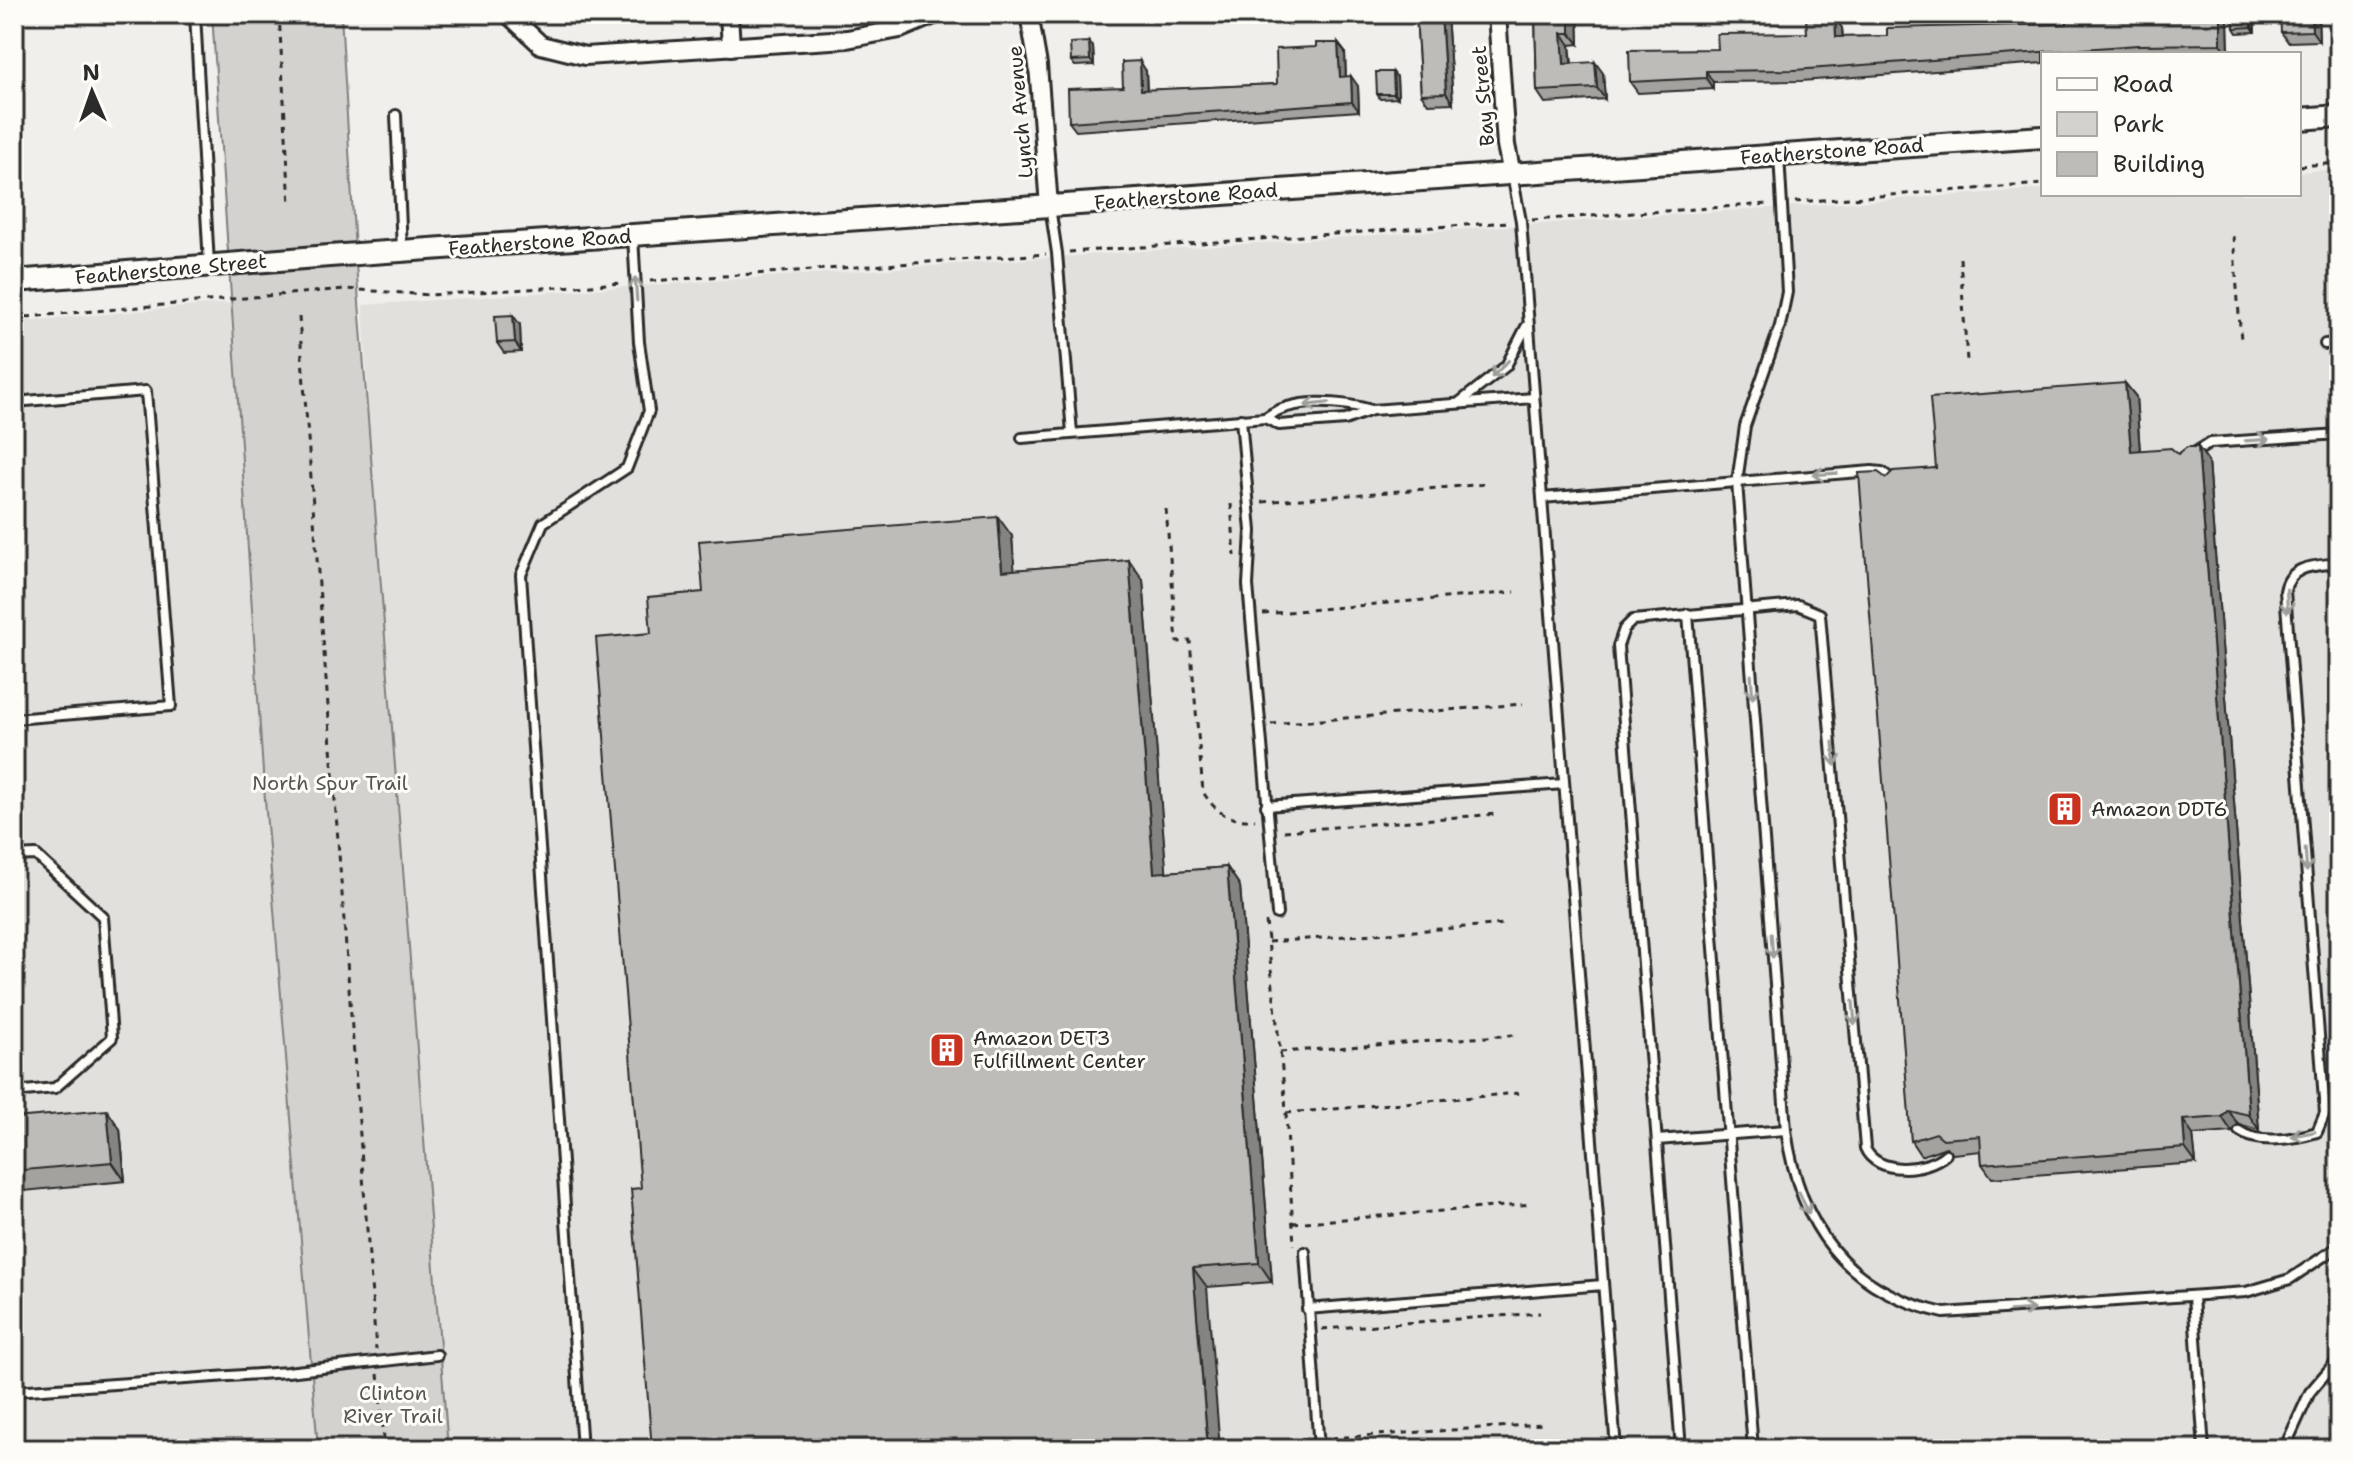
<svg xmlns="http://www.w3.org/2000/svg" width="2353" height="1463" font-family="'Shantell Sans',sans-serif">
	<rect width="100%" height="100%" fill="#f0efeb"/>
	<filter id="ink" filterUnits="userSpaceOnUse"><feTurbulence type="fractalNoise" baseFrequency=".0125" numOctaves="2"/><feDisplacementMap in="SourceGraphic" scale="16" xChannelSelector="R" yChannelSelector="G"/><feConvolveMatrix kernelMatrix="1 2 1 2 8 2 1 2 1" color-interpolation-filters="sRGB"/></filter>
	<g filter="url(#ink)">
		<g fill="#e1e0dc">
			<polygon points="2339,169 2339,1449 448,1449 371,454 363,305 2043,189 2043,194 2299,194 2299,172"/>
			<polygon points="230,303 318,1449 14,1449 14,322"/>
		</g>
		<polygon fill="#d3d2cf" stroke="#7f7e7d" stroke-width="2" points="212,14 341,14 355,251 448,1449 318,1449 264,787"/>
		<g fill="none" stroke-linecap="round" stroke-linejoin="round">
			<defs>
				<g id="service">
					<polyline points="195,14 209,265"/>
					<polyline points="396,115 402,250"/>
					<path d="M 1779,155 L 1787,292 L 1780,326 L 1745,426 L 1737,482 L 1786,1130 C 1799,1226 1846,1291 1944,1313 L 2246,1292 L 2290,1279 L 2339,1246"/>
					<polyline points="1512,174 1521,221 1542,498 1872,471 1882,472 1894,481"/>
					<polyline points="1050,207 1057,253 1072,433"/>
					<polyline points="2325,344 2339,343"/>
					<polyline points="14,402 146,391 171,706 14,719"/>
					<polyline points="1460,402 1506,366 1526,327"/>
					<path d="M 1265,418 C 1293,397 1340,401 1372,410"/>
					<polyline points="1241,419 1251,531 1248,585 1277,914"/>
					<polyline points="1022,438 1265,418 1279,425 1345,420 1372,410 1534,398"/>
					<polyline points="2191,455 2210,443 2339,434"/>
					<polyline points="1542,498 1616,1449"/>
					<polyline points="1688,614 1753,1449"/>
					<polyline points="1266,806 1564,784"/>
					<polyline points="14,856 36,855 103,917 112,1038 55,1088 14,1092"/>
					<path d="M 2239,1131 C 2259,1145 2294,1139 2317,1132 L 2325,1113 L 2285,591 C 2290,564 2316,566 2339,563"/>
					<polyline points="1657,1140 1786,1130"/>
					<polyline points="1305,1252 1319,1449"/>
					<polyline points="2193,1297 2204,1449"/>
					<polyline points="1307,1309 1603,1285"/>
					<polyline points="14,1391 287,1372 437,1355"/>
					<polyline points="582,1449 521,575 543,523 627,468 649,411 639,342 633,236"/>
					<path d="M 1681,1449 L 1618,646 L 1624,629 L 1633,620 L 1798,605 L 1820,614 L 1865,1148 C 1876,1175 1926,1172 1946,1154"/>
					<polyline points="2284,1449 2310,1392 2339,1358"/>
				</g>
				<g id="minor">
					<polyline points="508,14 541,45 585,56 847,39 900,29 936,14"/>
					<polyline points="729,14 731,47"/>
					<polyline points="1029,14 1038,65 1049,206"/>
					<polyline points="1497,14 1506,145 1512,174"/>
				</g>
				<g id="tertiary">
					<polyline points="2299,119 2339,116"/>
					<polyline points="14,281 329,256 2043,137"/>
				</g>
			</defs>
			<use href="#service" stroke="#2b2b2b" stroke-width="14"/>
			<use href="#minor" stroke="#2b2b2b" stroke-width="22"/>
			<use href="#tertiary" stroke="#2b2b2b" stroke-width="26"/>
			<g stroke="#2b2b2b" stroke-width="3" stroke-dasharray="6 6" stroke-linecap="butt">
				<polyline points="279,14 290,205"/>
				<polyline points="2299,166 2339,163"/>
				<polyline points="1795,202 2043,184"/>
				<polyline points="1532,220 1768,204"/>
				<polyline points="2233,236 2241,340"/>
				<polyline points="1069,252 1509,222"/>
				<polyline points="1960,258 1967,361"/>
				<polyline points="650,281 1046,254"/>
				<polyline points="299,317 376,1350"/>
				<polyline points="14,318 346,289 430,295 623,283"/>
				<polyline points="1262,502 1488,484"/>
				<polyline points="1231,504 1235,556"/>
				<path d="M 1166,509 L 1177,642 L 1190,641 L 1203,792 C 1217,814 1229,821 1255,820"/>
				<polyline points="1263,614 1515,592"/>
				<polyline points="1271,724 1523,704"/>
				<polyline points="1284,831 1496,814"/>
				<polyline points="1266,922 1285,1097 1294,1245"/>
				<polyline points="1268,942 1506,924"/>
				<polyline points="1280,1052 1514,1035"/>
				<polyline points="1286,1113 1520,1093"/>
				<polyline points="1293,1223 1532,1204"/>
				<polyline points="1322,1329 1540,1313"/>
				<polyline points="378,1374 385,1449"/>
				<polyline points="1303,1437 1303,1449"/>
				<polyline points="1331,1438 1543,1424"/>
			</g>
			<use href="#service" stroke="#fdfcf7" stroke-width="8"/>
			<use href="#minor" stroke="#fdfcf7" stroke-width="16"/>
			<use href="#tertiary" stroke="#fdfcf7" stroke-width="20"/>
		</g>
		<g fill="#a3a29e" stroke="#2b2b2b" stroke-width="2">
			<polygon points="1416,14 1447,14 1453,103 1428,104 1421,94"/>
			<polygon points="1535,14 1578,14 1579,44 1570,45 1572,63 1603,73 1605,99 1545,103 1537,91"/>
			<polygon points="2078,14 2099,14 2100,20 2153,18 2152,14 2223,14 2228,20 2229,54 2043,54 2043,63 1801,81 1713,82 1713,89 1638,93 1630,82 1718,49 1842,28 1843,37 1887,36 2067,24 2078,18"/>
			<polygon points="2254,14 2255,32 2237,33 2234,28"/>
			<polygon points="2318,14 2319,41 2288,42 2281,32"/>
			<polygon points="1338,43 1345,52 1346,77 1358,86 1359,111 1076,131 1069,122 1123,87 1146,71 1147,90 1277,84 1316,47"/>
			<polygon points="1093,47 1094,65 1075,66 1071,61"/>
			<polygon points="1397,77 1398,98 1380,99 1377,94"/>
			<polygon points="520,325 521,352 504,353 497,343"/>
			<polygon points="2125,383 2136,397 2140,451 2178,454 2198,447 2208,461 2259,1130 2238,1124 2232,1132 2193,1135 2196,1163 1992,1178 1982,1164 1981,1151 1953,1154 1946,1147 1921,1156 1911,1141 1886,478 1936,468"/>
			<polygon points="1012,536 1014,570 1129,560 1143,580 1166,872 1227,867 1240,886 1272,1282 1207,1287 641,1188 651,633"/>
			<polygon points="14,1118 120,1129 125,1181 14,1192"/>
		</g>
		<g fill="#848481" stroke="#2b2b2b" stroke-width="2">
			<polygon points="1441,14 1447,14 1453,103 1446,93"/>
			<polygon points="1570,14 1578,14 1579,44 1570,33"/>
			<polygon points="2093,14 2099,14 2100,31 2093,20"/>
			<polygon points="2221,14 2223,14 2228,20 2229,54 2221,44"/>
			<polygon points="2251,14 2254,14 2255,32 2252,27"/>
			<polygon points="2311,14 2318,14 2319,41 2312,31"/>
			<polygon points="1835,17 1842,28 1843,48 1836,37"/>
			<polygon points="1562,33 1570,45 1572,75 1564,64"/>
			<polygon points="1089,42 1093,47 1094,65 1090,60"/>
			<polygon points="1338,43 1345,52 1346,86 1340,77"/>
			<polygon points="1140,61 1146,71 1147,100 1141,90"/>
			<polygon points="1595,62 1603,73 1605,99 1597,88"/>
			<polygon points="1706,71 1713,82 1713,89 1706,78"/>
			<polygon points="1393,72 1397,77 1398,98 1394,94"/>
			<polygon points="1351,76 1358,86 1359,111 1352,102"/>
			<polygon points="513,315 520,325 521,352 515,342"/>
			<polygon points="2125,383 2136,397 2141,466 2131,451"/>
			<polygon points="2198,447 2208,461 2259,1130 2249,1115"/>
			<polygon points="998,517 1012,536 1016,590 1002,571"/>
			<polygon points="1129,560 1143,580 1168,892 1154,873"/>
			<polygon points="1227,867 1240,886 1272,1282 1259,1263"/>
			<polygon points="107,1110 120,1129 125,1181 112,1162"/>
			<polygon points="2228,1110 2238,1124 2232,1132 2222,1117"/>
			<polygon points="2183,1120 2193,1135 2196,1163 2185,1148"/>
			<polygon points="1193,1268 1207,1287 1220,1449 1208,1449"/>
		</g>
		<g fill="#bdbcb8" stroke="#2b2b2b" stroke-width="2">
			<polygon points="1416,14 1441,14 1446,93 1421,94"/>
			<polygon points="1535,14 1570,14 1570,33 1562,33 1564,64 1595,62 1597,88 1537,91"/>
			<polygon points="2078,14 2093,14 2093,20 2153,18 2152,14 2221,14 2221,44 2138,45 1794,70 1706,71 1706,78 1630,82 1629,50 1718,49 1717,34 1807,33 1806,18 1835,17 1836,37 1887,36 1887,28 2067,24 2067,18 2078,18"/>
			<polygon points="2233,14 2251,14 2252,27 2234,28"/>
			<polygon points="2280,14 2311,14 2312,31 2281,32"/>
			<polygon points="1089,42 1090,60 1071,61 1070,43"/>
			<polygon points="1316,43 1338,43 1340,77 1351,76 1352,102 1069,122 1068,89 1123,87 1122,62 1140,61 1141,90 1277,84 1276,49 1316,47"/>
			<polygon points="1376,72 1393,72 1394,94 1377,94"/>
			<polygon points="513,315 515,342 497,343 495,316"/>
			<polygon points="2125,383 2131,451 2171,448 2178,454 2187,447 2198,447 2249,1115 2228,1110 2222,1117 2183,1120 2185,1148 1982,1164 1980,1136 1943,1139 1936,1133 1911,1141 1859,473 1878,472 1886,478 1893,471 1936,468 1930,398"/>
			<polygon points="998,517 1002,571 1129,560 1154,873 1227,867 1259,1263 1193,1268 1208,1449 652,1449 631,1189 641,1188 596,638 651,633 648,597 703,592 699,541"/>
			<polygon points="107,1110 112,1162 14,1171 14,1118"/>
		</g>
		<defs><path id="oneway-shaft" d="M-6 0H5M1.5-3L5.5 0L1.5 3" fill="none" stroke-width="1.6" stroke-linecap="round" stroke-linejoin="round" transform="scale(2)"/></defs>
		<g stroke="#9e9e9b">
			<use href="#oneway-shaft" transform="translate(636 289) rotate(-94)"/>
			<use href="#oneway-shaft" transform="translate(1500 369) rotate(135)"/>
			<use href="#oneway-shaft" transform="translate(1317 404) rotate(174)"/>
			<use href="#oneway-shaft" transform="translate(2257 440) rotate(-4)"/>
			<use href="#oneway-shaft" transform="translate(1825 474) rotate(176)"/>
			<use href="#oneway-shaft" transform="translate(2287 601) rotate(88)"/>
			<use href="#oneway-shaft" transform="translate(1752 687) rotate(86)"/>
			<use href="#oneway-shaft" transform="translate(1834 754) rotate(85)"/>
			<use href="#oneway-shaft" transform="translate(2306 860) rotate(86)"/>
			<use href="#oneway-shaft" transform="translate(1772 946) rotate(86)"/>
			<use href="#oneway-shaft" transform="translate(1854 1013) rotate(85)"/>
			<use href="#oneway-shaft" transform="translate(2303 1134) rotate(169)"/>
			<use href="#oneway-shaft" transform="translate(1804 1203) rotate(66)"/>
			<use href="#oneway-shaft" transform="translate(2022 1310) rotate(-4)"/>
		</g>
	</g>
	<defs>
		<symbol id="building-square" viewBox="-11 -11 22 22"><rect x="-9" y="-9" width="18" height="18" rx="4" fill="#c8321e" stroke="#fdfcf7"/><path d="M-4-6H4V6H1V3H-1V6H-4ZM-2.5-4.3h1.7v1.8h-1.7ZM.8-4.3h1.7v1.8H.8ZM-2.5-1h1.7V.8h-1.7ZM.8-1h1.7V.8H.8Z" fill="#fff"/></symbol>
	</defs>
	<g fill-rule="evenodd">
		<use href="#building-square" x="2045" y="789" width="40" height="40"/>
		<use href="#building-square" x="927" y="1030" width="40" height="40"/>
	</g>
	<g text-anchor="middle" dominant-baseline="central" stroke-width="6" stroke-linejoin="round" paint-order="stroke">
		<g font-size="20" fill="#2b2b2b" stroke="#fdfcf7">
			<text transform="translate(1483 96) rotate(-95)">Bay Street</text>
			<text transform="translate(1020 112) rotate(-95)">Lynch Avenue</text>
			<text transform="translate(1832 151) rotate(-4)">Featherstone Road</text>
			<text transform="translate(1186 196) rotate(-4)">Featherstone Road</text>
			<text transform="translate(540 242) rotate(-4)">Featherstone Road</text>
			<text transform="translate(171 269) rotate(-5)">Featherstone Street</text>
		</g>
		<g font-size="20" fill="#555554" stroke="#fdfcf7">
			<text x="330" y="783">North Spur Trail</text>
			<text x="393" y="1393">Clinton<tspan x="393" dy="23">River Trail</tspan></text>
		</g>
		<g font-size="20" fill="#2b2b2b" stroke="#fdfcf7" text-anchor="start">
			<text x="2091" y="809">Amazon DDT6</text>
			<text x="973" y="1038">Amazon DET3<tspan x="973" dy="23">Fulfillment Center</tspan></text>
		</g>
	</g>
	<rect width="2353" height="1463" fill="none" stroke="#fdfcf7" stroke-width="48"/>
	<rect x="24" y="24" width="2305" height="1415" fill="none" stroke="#2b2b2b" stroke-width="3" filter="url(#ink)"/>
	<rect x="2041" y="52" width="260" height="144" fill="#fdfcf7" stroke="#a9a8a5" stroke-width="2"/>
	<rect x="2057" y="78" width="40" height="12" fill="#fdfcf7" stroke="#a9a8a5" stroke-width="2"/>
	<text x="2113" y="92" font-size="24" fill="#2b2b2b">Road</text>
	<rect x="2057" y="112" width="40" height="24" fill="#d3d2cf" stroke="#a9a8a5" stroke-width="2"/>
	<text x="2113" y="132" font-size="24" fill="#2b2b2b">Park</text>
	<rect x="2057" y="152" width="40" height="24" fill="#bdbcb8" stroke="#a9a8a5" stroke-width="2"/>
	<text x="2113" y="172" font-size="24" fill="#2b2b2b">Building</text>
	<g transform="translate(92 92) rotate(358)" stroke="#fdfcf7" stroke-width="6" paint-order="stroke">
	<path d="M0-6L14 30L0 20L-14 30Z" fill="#2b2b2b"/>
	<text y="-12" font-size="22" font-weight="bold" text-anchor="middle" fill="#2b2b2b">N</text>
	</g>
</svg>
